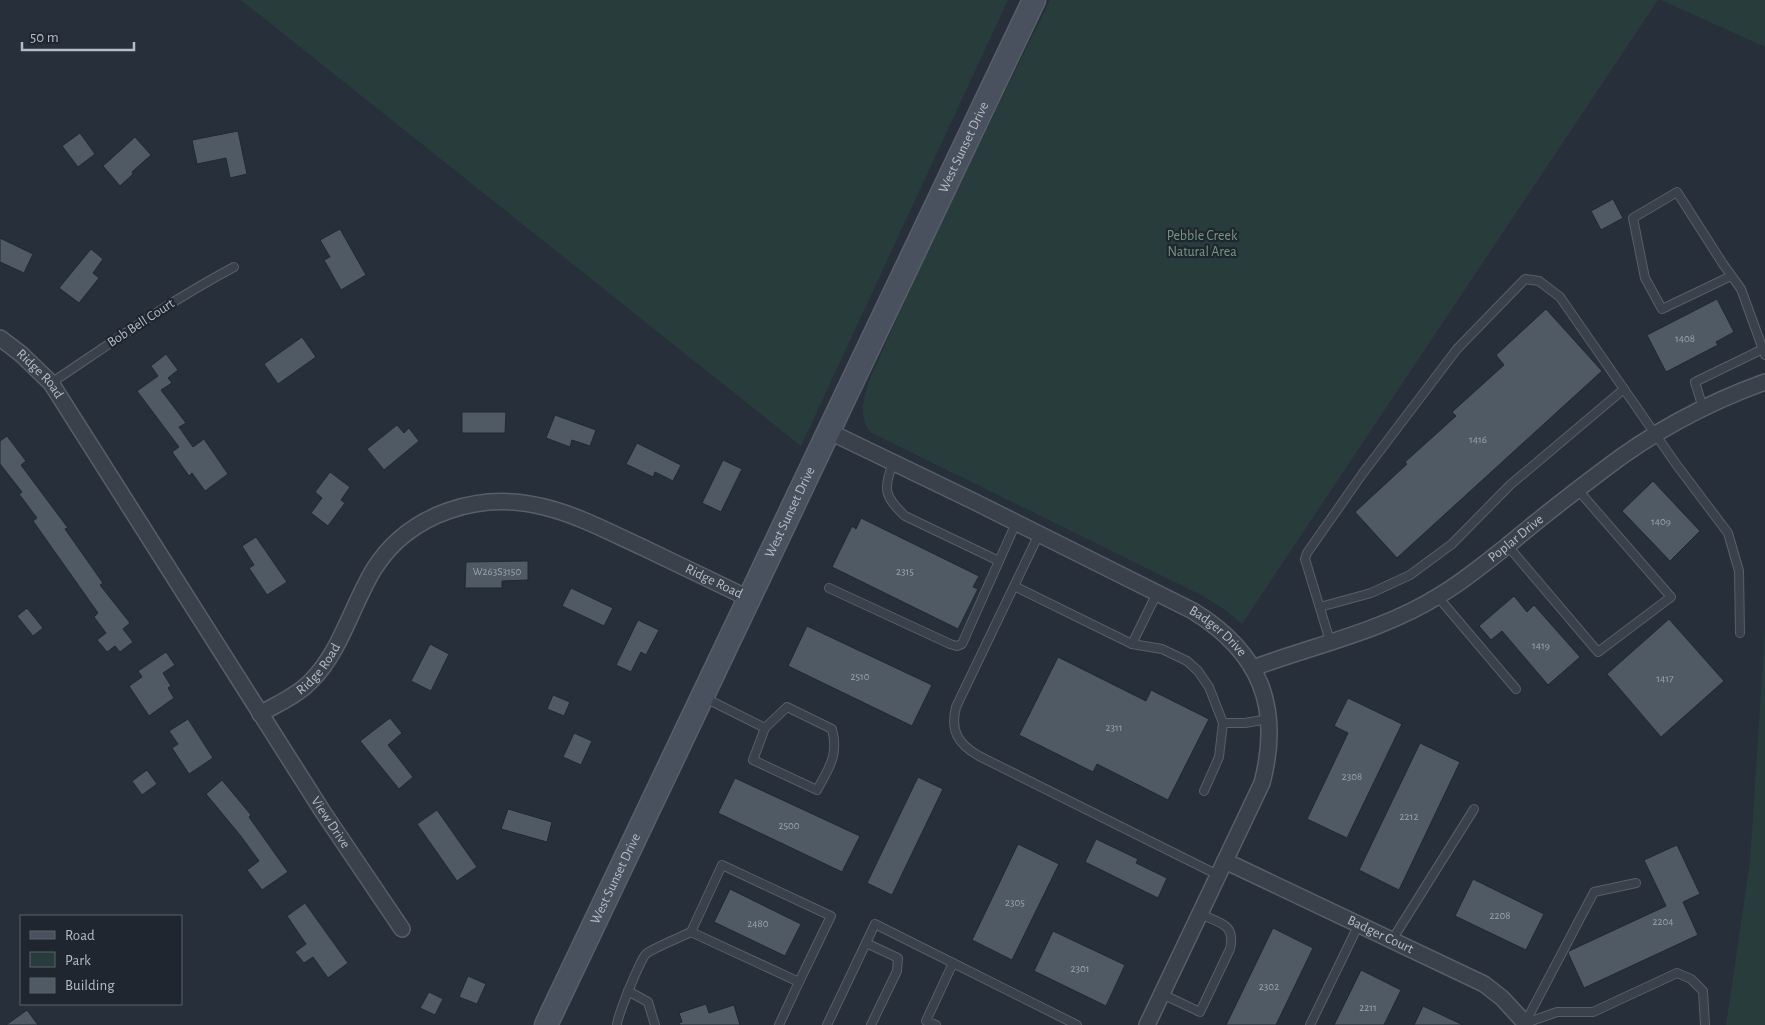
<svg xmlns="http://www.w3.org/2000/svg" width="1765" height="1025" font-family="'Alegreya Sans',sans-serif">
	<rect width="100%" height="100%" fill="#262f3a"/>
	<g fill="#293c3c">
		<polygon points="241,0 1008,0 801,446"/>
		<path d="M 1050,0 L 1658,0 L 1242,624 L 1225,610 L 1205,597 L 870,432 C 858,417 864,398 869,381 L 928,249 Z"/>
		<polygon points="1661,0 1765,0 1765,47"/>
		<polygon points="1765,630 1765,1025 1726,1025 1750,862"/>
	</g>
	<g fill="#4f5a65" stroke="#212832">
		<polygon points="238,131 247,174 230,178 226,158 197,164 192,140"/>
		<polygon points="80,133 95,154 78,167 62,146"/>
		<polygon points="135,137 151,155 132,172 133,174 120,186 103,166"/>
		<polygon points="1613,199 1623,218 1601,230 1591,211"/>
		<polygon points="340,229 366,275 341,290 324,260 330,257 320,240"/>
		<polygon points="0,238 33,254 24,273 0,262"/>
		<polygon points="91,249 103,259 93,273 99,278 79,303 59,288"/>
		<polygon points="1717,299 1734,332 1716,342 1718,345 1666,372 1647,335"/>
		<polygon points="1546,309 1602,371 1397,558 1355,512 1407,464 1405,462 1456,416 1452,412 1504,365 1496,355"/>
		<polygon points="302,337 316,357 278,384 264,364"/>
		<polygon points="166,354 178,370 168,378 172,383 161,390 186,423 179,427 193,447 204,439 228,474 205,491 192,473 189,476 172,452 179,447 137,391 158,376 151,366"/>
		<polygon points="462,412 506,412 505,433 462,433"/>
		<polygon points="555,415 596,430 590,446 572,440 570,447 546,438"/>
		<polygon points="397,425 404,433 409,428 419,441 384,470 367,449"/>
		<polygon points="7,436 26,461 21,465 68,528 65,529 103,583 100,585 130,623 123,629 133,642 120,652 115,646 107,652 97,640 106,633 94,617 98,613 33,521 37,518 19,494 22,492 0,464 0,441"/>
		<polygon points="637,443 681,465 673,481 655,472 653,477 626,464"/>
		<polygon points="723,460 742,469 721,512 702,503"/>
		<polygon points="330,472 350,487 341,500 345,503 328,526 311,513 322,498 315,492"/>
		<polygon points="1653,481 1700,531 1670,561 1622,511"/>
		<polygon points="861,518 979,576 973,587 978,589 958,629 832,567 852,526 856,529"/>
		<polygon points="256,537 287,582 267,595 249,568 254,565 242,546"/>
		<polygon points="528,561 528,580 502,581 502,588 465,588 466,562"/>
		<polygon points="571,588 613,608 604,626 562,606"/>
		<polygon points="1514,596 1527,612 1534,605 1580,657 1548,685 1502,631 1491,640 1479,626"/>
		<polygon points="27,608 43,628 33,636 17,616"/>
		<polygon points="1669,619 1724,681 1661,737 1607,674"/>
		<polygon points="638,620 659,630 646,655 641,652 631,672 616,665"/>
		<polygon points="807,626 932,685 912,726 788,666"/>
		<polygon points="430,644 449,654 431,691 411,681"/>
		<polygon points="166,652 175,665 163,673 171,686 168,688 174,698 149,716 129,686 142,677 138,671"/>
		<polygon points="1058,657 1146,701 1151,690 1209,719 1168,800 1097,764 1093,772 1019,735"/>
		<polygon points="553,695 570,702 564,716 547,709"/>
		<polygon points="1348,698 1402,724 1347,838 1307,819 1348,733 1334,726"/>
		<polygon points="390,718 402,733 388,745 413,777 399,789 360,741"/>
		<polygon points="188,719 213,758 189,774 172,748 178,744 169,731"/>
		<polygon points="574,733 592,741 581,765 563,757"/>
		<polygon points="1420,743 1460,762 1399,890 1359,870"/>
		<polygon points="147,770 157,784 142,795 132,781"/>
		<polygon points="918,777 943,789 892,895 867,883"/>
		<polygon points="735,778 860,836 842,872 718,813"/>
		<polygon points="222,780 251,815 249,817 288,872 262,890 247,870 259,861 240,835 206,794"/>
		<polygon points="508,809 552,822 547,842 501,829"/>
		<polygon points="437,810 477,867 457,881 417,824"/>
		<polygon points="1096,839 1138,859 1136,863 1167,878 1158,898 1085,862"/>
		<polygon points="1018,844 1059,864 1012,960 972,940"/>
		<polygon points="1677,845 1700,894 1683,902 1698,935 1584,988 1568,953 1569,951 1666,906 1644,860"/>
		<polygon points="1473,879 1544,914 1526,950 1455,916"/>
		<polygon points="730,889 801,924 785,956 714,922"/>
		<polygon points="305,903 348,963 328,978 313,957 304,963 295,952 306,944 287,916"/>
		<polygon points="1273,928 1313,948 1276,1025 1226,1025"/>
		<polygon points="1053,931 1125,965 1106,1006 1034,971"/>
		<polygon points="1361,970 1401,990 1384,1025 1334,1025"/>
		<polygon points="468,976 486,984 477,1004 459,997"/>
		<polygon points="429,992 443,999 435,1015 420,1008"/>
		<polygon points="706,1004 709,1013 734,1005 740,1025 680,1025 679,1023 682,1022 679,1013"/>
		<polygon points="1423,1006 1463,1025 1414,1025"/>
		<polygon points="27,1010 38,1025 6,1025"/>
	</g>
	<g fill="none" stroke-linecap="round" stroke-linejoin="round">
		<defs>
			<g id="lane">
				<polyline points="1731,276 1662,309 1645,278 1633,218 1677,192 1723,264 1741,289 1765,355"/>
				<path d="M 51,383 C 111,343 170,301 234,267"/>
				<polyline points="1703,408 1695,382 1763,349"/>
				<path d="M 893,462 C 884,490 883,495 905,516 L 999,561"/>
				<path d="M 1039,534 L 956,707 C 950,731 958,744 979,756 L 1218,875"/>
				<polyline points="1507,545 1598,652 1671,597 1578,490"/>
				<polyline points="1014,586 1132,644 1162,649 1187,661 1198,671 1209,687 1223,723 1245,723 1268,719"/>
				<polyline points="829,588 950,644 957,646 962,644 1016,523"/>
				<polyline points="1438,597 1516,689"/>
				<polyline points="1320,607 1371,593 1410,575 1452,544 1510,485 1624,389"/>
				<polyline points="1330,641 1305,559 1307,553 1363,473 1457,349 1525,279 1539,281 1560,297 1676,464 1728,533 1739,571 1740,633"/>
				<polyline points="1132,644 1157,593"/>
				<path d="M 703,697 L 765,728 L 787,707 L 832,729 C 839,755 829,768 817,790 L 753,760 L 765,728"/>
				<polyline points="1204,791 1219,757 1223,723"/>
				<polyline points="691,932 722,865 831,916 799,982"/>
				<polyline points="1392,940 1474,809"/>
				<polyline points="866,943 898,958 897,971 871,1025"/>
				<polyline points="628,991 648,1002 655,1025"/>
				<path d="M 1162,994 L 1200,1012 L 1230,949 C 1236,924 1220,923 1200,914"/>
				<polyline points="1525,1023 1594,892 1636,883"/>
				<polyline points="1523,1024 1557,1012 1593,1012 1677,973 1691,979 1703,991 1705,1025"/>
				<path d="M 617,1025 C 617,1017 640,960 646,954 C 651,949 683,936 691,932 L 799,982 L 779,1025"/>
				<polyline points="827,1025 875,924 1077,1025"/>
				<polyline points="936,1025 926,1021 953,963"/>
				<polyline points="1310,1025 1359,924"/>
			</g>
			<g id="street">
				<path id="s1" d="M 0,338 L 21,354 L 51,383 L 323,812 L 402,929"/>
				<path id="s2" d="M 828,431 L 971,500 L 1193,611 C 1260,652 1282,707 1262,783 L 1147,1025"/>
				<path id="s3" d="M 1253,668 C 1315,645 1383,631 1440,595 C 1464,581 1485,563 1507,546 C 1538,520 1570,495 1602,471 C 1651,433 1707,403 1765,382"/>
				<path id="s4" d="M 260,714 C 277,704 298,695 311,681 C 341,651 352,605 374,569 C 410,512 481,491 544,507 C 578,515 611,533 642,547 C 678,564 713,581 748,598"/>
				<path id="s5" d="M 1225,861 L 1484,984 L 1502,998 L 1525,1023"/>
			</g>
			<g id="secondary">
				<path id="s6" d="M 546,1025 L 1034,0"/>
			</g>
		</defs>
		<use href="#lane" stroke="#585f69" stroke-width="10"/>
		<use href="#street" stroke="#585f69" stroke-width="18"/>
		<use href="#secondary" stroke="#585f69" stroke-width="25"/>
		<use href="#lane" stroke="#3a414b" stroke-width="8"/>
		<use href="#street" stroke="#3a414b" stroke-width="15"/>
		<use href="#secondary" stroke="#48515d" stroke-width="22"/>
	</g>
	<g text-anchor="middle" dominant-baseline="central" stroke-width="4.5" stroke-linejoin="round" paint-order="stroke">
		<g font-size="11" fill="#9ca4ae">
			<text x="1685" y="338">1408</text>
			<text x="1478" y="439">1416</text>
			<text x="1661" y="521">1409</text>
			<text x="497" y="571">W263S3150</text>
			<text x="905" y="571">2315</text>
			<text x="1541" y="645">1419</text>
			<text x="860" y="676">2510</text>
			<text x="1665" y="678">1417</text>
			<text x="1114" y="727">2311</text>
			<text x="1352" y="776">2308</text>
			<text x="1409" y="816">2212</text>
			<text x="789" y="825">2500</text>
			<text x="1015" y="902">2305</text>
			<text x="1500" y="915">2208</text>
			<text x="1663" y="921">2204</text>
			<text x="758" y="923">2480</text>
			<text x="1080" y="968">2301</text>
			<text x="1269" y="986">2302</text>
			<text x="1368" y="1007">2211</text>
		</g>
		<g font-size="14" fill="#b5bcc6" stroke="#1f2630">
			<text stroke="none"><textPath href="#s6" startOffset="972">West Sunset Drive</textPath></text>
			<text transform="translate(141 323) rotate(-33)">Bob Bell Court</text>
			<text stroke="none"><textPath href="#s1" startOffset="54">Ridge Road</textPath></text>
			<text stroke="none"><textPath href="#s6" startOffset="568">West Sunset Drive</textPath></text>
			<text stroke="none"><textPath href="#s3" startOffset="296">Poplar Drive</textPath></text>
			<text stroke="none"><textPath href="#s4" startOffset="569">Ridge Road</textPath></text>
			<text stroke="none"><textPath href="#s2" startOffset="439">Badger Drive</textPath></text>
			<text stroke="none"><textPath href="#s4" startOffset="75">Ridge Road</textPath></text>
			<text stroke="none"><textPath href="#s1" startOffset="589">View Drive</textPath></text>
			<text stroke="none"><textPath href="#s6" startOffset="162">West Sunset Drive</textPath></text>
			<text stroke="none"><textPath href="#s5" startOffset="172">Badger Court</textPath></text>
		</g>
		<g font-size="14" fill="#76997e" stroke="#1f2630">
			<text x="1202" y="236">Pebble Creek<tspan x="1202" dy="16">Natural Area</tspan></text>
		</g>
	</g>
	<rect x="20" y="915" width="162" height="90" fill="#1f2630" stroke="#5b626c"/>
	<rect x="30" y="931" width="25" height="8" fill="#48515d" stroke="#5b626c"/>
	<text x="65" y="940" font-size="15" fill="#b5bcc6">Road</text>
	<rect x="30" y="952" width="25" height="15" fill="#293c3c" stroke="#5b626c"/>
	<text x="65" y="965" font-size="15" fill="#b5bcc6">Park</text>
	<rect x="30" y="978" width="25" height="15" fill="#4f5a65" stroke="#5b626c"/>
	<text x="65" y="990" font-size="15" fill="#b5bcc6">Building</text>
	<path d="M22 42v8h112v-8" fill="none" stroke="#b5bcc6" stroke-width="2.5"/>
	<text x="30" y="42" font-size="15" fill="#b5bcc6" stroke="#1f2630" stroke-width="4" paint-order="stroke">50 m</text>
</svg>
